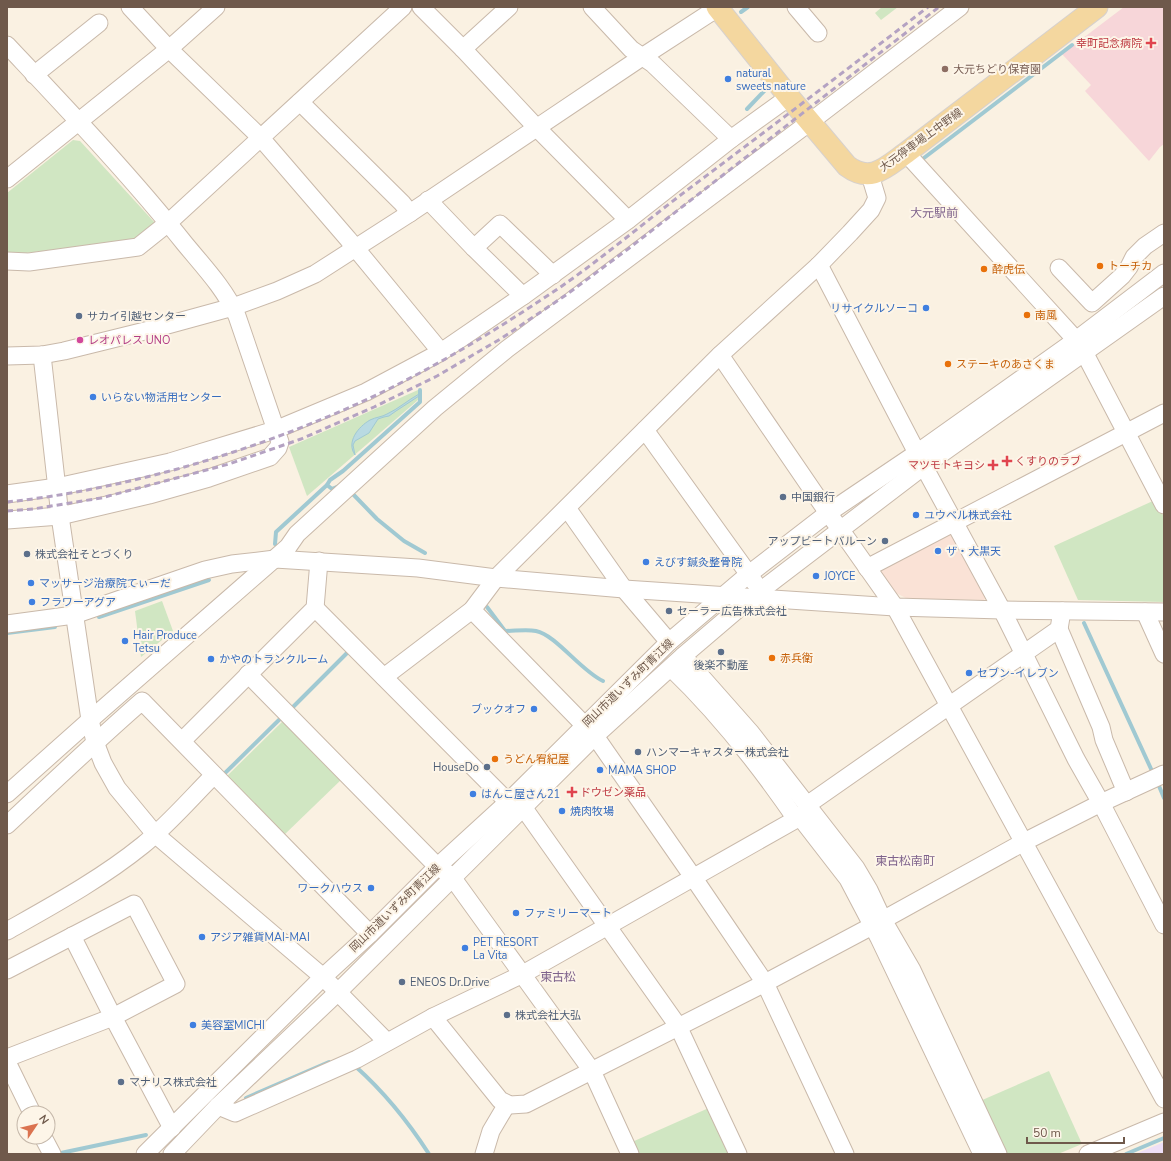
<svg xmlns="http://www.w3.org/2000/svg" width="1171" height="1161" font-family="'Nunito Sans','Noto Sans JP',sans-serif">
	<rect width="100%" height="100%" fill="#faf1e2"/>
	<polygon fill="#fae2d6" points="950,533 953,534 986,597 984,600 908,599 894,592 880,571"/>
	<polygon fill="#eedff6" points="1164,1142 1164,1154 1135,1154"/>
	<polygon fill="#f7d6d9" points="1124,7 1164,7 1164,144 1160,147 1149,161 1085,91 1091,85 1062,54"/>
	<g fill="#d0e6c2">
		<polygon points="882,7 898,7 881,20 875,13"/>
		<polygon points="73,140 80,141 155,223 132,240 26,253 7,253 7,193"/>
		<polygon points="418,390 418,400 307,496 289,447"/>
		<polygon points="1155,500 1164,517 1164,602 1078,600 1054,546"/>
		<polygon points="162,601 173,631 141,657 135,611"/>
		<polygon points="284,720 343,778 283,836 226,777"/>
		<polygon points="1049,1071 1082,1144 1058,1154 1004,1154 980,1101"/>
		<polygon points="711,1107 732,1154 638,1154 632,1142"/>
	</g>
	<path fill="#b9dae2" stroke="#a0c9d2" d="M 419,394 L 419,396 L 396,411 L 389,416 L 384,417 L 378,419 L 369,433 L 355,441 L 353,445 L 355,455 C 346,442 358,427 370,420 C 376,417 382,417 387,414 C 398,409 408,400 419,394 Z"/>
	<g fill="none" stroke-linecap="round" stroke-linejoin="round">
		<g stroke="#a0c9d2" stroke-width="4">
			<polyline points="741,12 748,7"/>
			<polyline points="747,109 767,88 766,82"/>
			<polyline points="920,161 1072,45"/>
			<polyline points="327,485 332,489 339,486"/>
			<polyline points="350,491 377,519 404,541 425,553"/>
			<polyline points="275,544 276,532 327,485 330,480 343,471 420,402 420,390"/>
			<path d="M 487,607 L 505,631 C 515,631 527,629 536,631 C 556,635 581,671 603,681"/>
			<polyline points="99,617 209,580"/>
			<polyline points="1084,623 1152,771"/>
			<polyline points="7,633 55,627"/>
			<polyline points="290,710 350,650"/>
			<polyline points="221,777 283,716"/>
			<polyline points="1159,786 1164,798"/>
			<path d="M 355,1066 C 382,1090 409,1123 429,1154"/>
			<polyline points="246,1098 329,1062"/>
			<polyline points="56,1154 146,1135"/>
			<polyline points="1126,1154 1164,1138"/>
		</g>
		<defs>
			<g id="minor">
				<polyline points="130,7 169,49 260,137 348,239 441,352"/>
				<polyline points="421,7 463,49 537,128 628,220"/>
				<polyline points="592,7 631,49 653,64 731,139"/>
				<polyline points="796,7 818,33"/>
				<path d="M 7,45 C 68,110 130,175 185,244 C 204,267 225,289 237,316 L 280,442 L 278,448 L 270,457 L 209,478 L 149,495 L 60,516 L 7,520"/>
				<polyline points="463,49 509,7"/>
				<polyline points="34,75 99,23"/>
				<polyline points="300,102 402,203 410,213"/>
				<polyline points="906,153 1076,340 1084,352 1164,505"/>
				<polyline points="7,179 169,49 216,7"/>
				<polyline points="428,200 474,248 523,296"/>
				<polyline points="474,248 500,224 553,275"/>
				<polyline points="7,261 29,262 138,247 168,223 403,7"/>
				<polyline points="819,265 928,474 1002,610 1076,759 1101,803 1164,925"/>
				<polyline points="1059,268 1092,303 1122,276 1129,267 1134,257 1145,246 1164,233"/>
				<polyline points="42,355 60,516 90,720 95,742 103,763 117,788 155,834 323,977 387,1042"/>
				<polyline points="720,355 828,513 840,529 895,607 1164,1099"/>
				<polyline points="7,356 42,355 64,351 149,330 233,307 277,291 315,274 410,213 642,57 719,7"/>
				<polyline points="645,430 755,583"/>
				<polyline points="7,494 57,487 170,462 275,430 366,392 441,352 523,296 628,220 731,139 789,97"/>
				<polyline points="567,508 624,589 669,642"/>
				<polyline points="867,568 1164,413"/>
				<polyline points="315,608 508,802"/>
				<polyline points="472,610 595,736 693,877 765,983 845,1154"/>
				<polyline points="1145,612 1164,654"/>
				<polyline points="7,624 74,615 205,570 232,564 275,559 418,568 496,578 624,589 895,607 1002,610 1164,612"/>
				<polyline points="1059,629 1101,727 1104,740 1126,792"/>
				<polyline points="683,656 751,733 856,868 869,890 883,920 912,970 998,1154"/>
				<path d="M 671,668 C 718,713 759,765 796,819"/>
				<polyline points="248,674 432,861 452,877 592,1071 630,1154"/>
				<polyline points="384,677 472,610 496,578 720,355 819,265 850,233 871,210 877,198 870,175"/>
				<polyline points="182,741 315,608 319,561"/>
				<polyline points="7,794 90,720 288,547 297,534 435,408 507,349 810,122 960,7"/>
				<polyline points="807,805 1059,629 1062,611"/>
				<polyline points="523,807 678,1026 738,1154"/>
				<polyline points="800,817 848,879 879,938 982,1154"/>
				<path d="M 7,825 C 52,783 96,741 142,701 L 370,934"/>
				<path d="M 7,931 C 53,905 101,879 143,845 C 169,824 191,798 214,775"/>
				<polyline points="72,936 113,1017 172,1128"/>
				<polyline points="7,970 134,904 176,984 113,1017 7,1058"/>
				<polyline points="433,1017 500,1100 510,1105 526,1104 765,983 872,926 1024,842 1101,803 1164,774"/>
				<polyline points="7,1062 32,1113"/>
				<polyline points="218,1106 235,1113 357,1059 433,1017 523,974 800,817 809,807"/>
				<polyline points="43,1137 52,1154"/>
				<polyline points="145,1154 323,977 370,934 438,866 508,802 669,642 749,574 828,513 917,453 1076,340 1164,273"/>
				<polyline points="172,1154 218,1106 338,992 595,736 683,656 751,598 924,466 1164,296"/>
				<polyline points="484,1154 491,1131 507,1104"/>
				<polyline points="1088,1154 1164,1122"/>
			</g>
			<path id="major" d="M 717,7 L 789,97 L 847,166 C 871,184 886,167 906,153 L 1097,7"/>
		</defs>
		<use href="#minor" stroke="#c9b9aa" stroke-width="19"/>
		<use href="#major" stroke="#d7d1cd" stroke-width="23"/>
		<use href="#minor" stroke="#fff" stroke-width="17"/>
		<use href="#major" stroke="#f4d79f" stroke-width="21"/>
		<g stroke="#b4a2c2" stroke-width="3" stroke-dasharray="6 4" stroke-linecap="butt">
			<path d="M 7,502 C 129,489 259,450 370,398 C 436,367 498,329 559,288 C 604,257 646,221 690,188 C 770,128 849,68 928,7"/>
			<polyline points="7,511 33,509 101,498 229,464 301,439 374,407 437,376 502,338 566,295 628,249 939,7"/>
		</g>
	</g>
	<g fill="#e0444e" stroke="#fdf5e8" stroke-width="1.5">
		<path d="M1149 37h4v4h4v4h-4v4h-4v-4h-4v-4h4z"/>
		<path d="M1005 455h4v4h4v4h-4v4h-4v-4h-4v-4h4z"/>
		<path d="M991 459h4v4h4v4h-4v4h-4v-4h-4v-4h4z"/>
		<path d="M570 786h4v4h4v4h-4v4h-4v-4h-4v-4h4z"/>
	</g>
	<circle fill="#8d6e63" stroke="#fdf5e8" stroke-width="1.5" cx="945" cy="69" r="4"/>
	<g fill="#3f7fe0" stroke="#fdf5e8" stroke-width="1.5">
		<circle cx="728" cy="79" r="4"/>
		<circle cx="926" cy="308" r="4"/>
		<circle cx="93" cy="397" r="4"/>
		<circle cx="916" cy="515" r="4"/>
		<circle cx="938" cy="551" r="4"/>
		<circle cx="646" cy="562" r="4"/>
		<circle cx="816" cy="576" r="4"/>
		<circle cx="31" cy="583" r="4"/>
		<circle cx="32" cy="602" r="4"/>
		<circle cx="125" cy="641" r="4"/>
		<circle cx="211" cy="659" r="4"/>
		<circle cx="969" cy="673" r="4"/>
		<circle cx="534" cy="709" r="4"/>
		<circle cx="600" cy="770" r="4"/>
		<circle cx="473" cy="794" r="4"/>
		<circle cx="562" cy="811" r="4"/>
		<circle cx="371" cy="888" r="4"/>
		<circle cx="516" cy="913" r="4"/>
		<circle cx="202" cy="937" r="4"/>
		<circle cx="465" cy="948" r="4"/>
		<circle cx="193" cy="1025" r="4"/>
	</g>
	<g fill="#e8710a" stroke="#fdf5e8" stroke-width="1.5">
		<circle cx="1100" cy="266" r="4"/>
		<circle cx="984" cy="269" r="4"/>
		<circle cx="1027" cy="315" r="4"/>
		<circle cx="948" cy="364" r="4"/>
		<circle cx="772" cy="658" r="4"/>
		<circle cx="495" cy="759" r="4"/>
	</g>
	<g fill="#5c6f8a" stroke="#fdf5e8" stroke-width="1.5">
		<circle cx="79" cy="316" r="4"/>
		<circle cx="783" cy="497" r="4"/>
		<circle cx="885" cy="541" r="4"/>
		<circle cx="27" cy="554" r="4"/>
		<circle cx="669" cy="611" r="4"/>
		<circle cx="721" cy="652" r="4"/>
		<circle cx="638" cy="752" r="4"/>
		<circle cx="487" cy="767" r="4"/>
		<circle cx="402" cy="982" r="4"/>
		<circle cx="507" cy="1015" r="4"/>
		<circle cx="121" cy="1082" r="4"/>
	</g>
	<circle fill="#d1479c" stroke="#fdf5e8" stroke-width="1.5" cx="80" cy="340" r="4"/>
	<g text-anchor="middle" dominant-baseline="central" stroke-width="4" stroke-linejoin="round" paint-order="stroke">
		<g font-size="11" fill="#be3a42" stroke="#fdf5e8" text-anchor="end">
			<text x="1142" y="43">幸町記念病院</text>
			<text x="1015" y="461" text-anchor="start">くすりのラブ</text>
			<text x="985" y="465">マツモトキヨシ</text>
			<text x="580" y="792" text-anchor="start">ドウゼン薬品</text>
		</g>
		<g font-size="11" fill="#785e54" stroke="#fdf5e8" text-anchor="start">
			<text x="953" y="69">大元ちどり保育園</text>
		</g>
		<g font-size="11" fill="#366cbe" stroke="#fdf5e8" text-anchor="start">
			<text x="736" y="73">natural<tspan x="736" dy="13">sweets nature</tspan></text>
			<text x="918" y="308" text-anchor="end">リサイクルソーコ</text>
			<text x="101" y="397">いらない物活用センター</text>
			<text x="924" y="515">ユウベル株式会社</text>
			<text x="946" y="551">ザ・大黒天</text>
			<text x="654" y="562">えびす鍼灸整骨院</text>
			<text x="824" y="576">JOYCE</text>
			<text x="39" y="583">マッサージ治療院てぃーだ</text>
			<text x="40" y="602">フラワーアグア</text>
			<text x="133" y="635">Hair Produce<tspan x="133" dy="13">Tetsu</tspan></text>
			<text x="219" y="659">かやのトランクルーム</text>
			<text x="977" y="673">セブン-イレブン</text>
			<text x="526" y="709" text-anchor="end">ブックオフ</text>
			<text x="608" y="770">MAMA SHOP</text>
			<text x="481" y="794">はんこ屋さん21</text>
			<text x="570" y="811">焼肉牧場</text>
			<text x="363" y="888" text-anchor="end">ワークハウス</text>
			<text x="524" y="913">ファミリーマート</text>
			<text x="210" y="937">アジア雑貨MAI-MAI</text>
			<text x="473" y="942">PET RESORT<tspan x="473" dy="13">La Vita</tspan></text>
			<text x="201" y="1025">美容室MICHI</text>
		</g>
		<g font-size="11" fill="#6f594b" stroke="#fdf5e8">
			<text transform="translate(921 140) rotate(-36)">大元停車場上中野線</text>
			<text transform="translate(628 683) rotate(-44)">岡山市道いずみ町青江線</text>
			<text transform="translate(395 908) rotate(-44)">岡山市道いずみ町青江線</text>
		</g>
		<g font-size="11" fill="#c56008" stroke="#fdf5e8" text-anchor="start">
			<text x="1108" y="266">トーチカ</text>
			<text x="992" y="269">酔虎伝</text>
			<text x="1035" y="315">南風</text>
			<text x="956" y="364">ステーキのあさくま</text>
			<text x="780" y="658">赤兵衛</text>
			<text x="503" y="759">うどん宥紀屋</text>
		</g>
		<g font-size="11" fill="#4e5e75" stroke="#fdf5e8" text-anchor="start">
			<text x="87" y="316">サカイ引越センター</text>
			<text x="791" y="497">中国銀行</text>
			<text x="877" y="541" text-anchor="end">アップビートバルーン</text>
			<text x="35" y="554">株式会社そとづくり</text>
			<text x="677" y="611">セーラー広告株式会社</text>
			<text x="721" y="665" text-anchor="middle">後楽不動産</text>
			<text x="646" y="752">ハンマーキャスター株式会社</text>
			<text x="479" y="767" text-anchor="end">HouseDo</text>
			<text x="410" y="982">ENEOS Dr.Drive</text>
			<text x="515" y="1015">株式会社大弘</text>
			<text x="129" y="1082">マナリス株式会社</text>
		</g>
		<g font-size="11" fill="#b23c85" stroke="#fdf5e8" text-anchor="start">
			<text x="88" y="340">レオパレス UNO</text>
		</g>
		<g font-size="12" fill="#7f638c" stroke="#fdf5e8">
			<text x="934" y="213">大元駅前</text>
			<text x="905" y="861">東古松南町</text>
			<text x="558" y="977">東古松</text>
		</g>
	</g>
	<rect width="1171" height="1161" fill="none" stroke="#6f594b" stroke-width="16"/>
	<g transform="translate(36 1125) rotate(55)"><circle r="19" fill="#fdf5e8" stroke="#c4b7a9"/>
	<path d="M0-3L7 15L0 10L-7 15Z" fill="#db7350"/>
	<text y="-6" font-size="11" font-weight="bold" text-anchor="middle" fill="#6f594b">N</text>
	</g>
	<path d="M1027 1137v6h97v-6" fill="none" stroke="#6f594b" stroke-width="2"/>
	<text x="1033" y="1137" font-size="12" fill="#6f594b" stroke="#fdf5e8" stroke-width="3" paint-order="stroke">50 m</text>
</svg>
